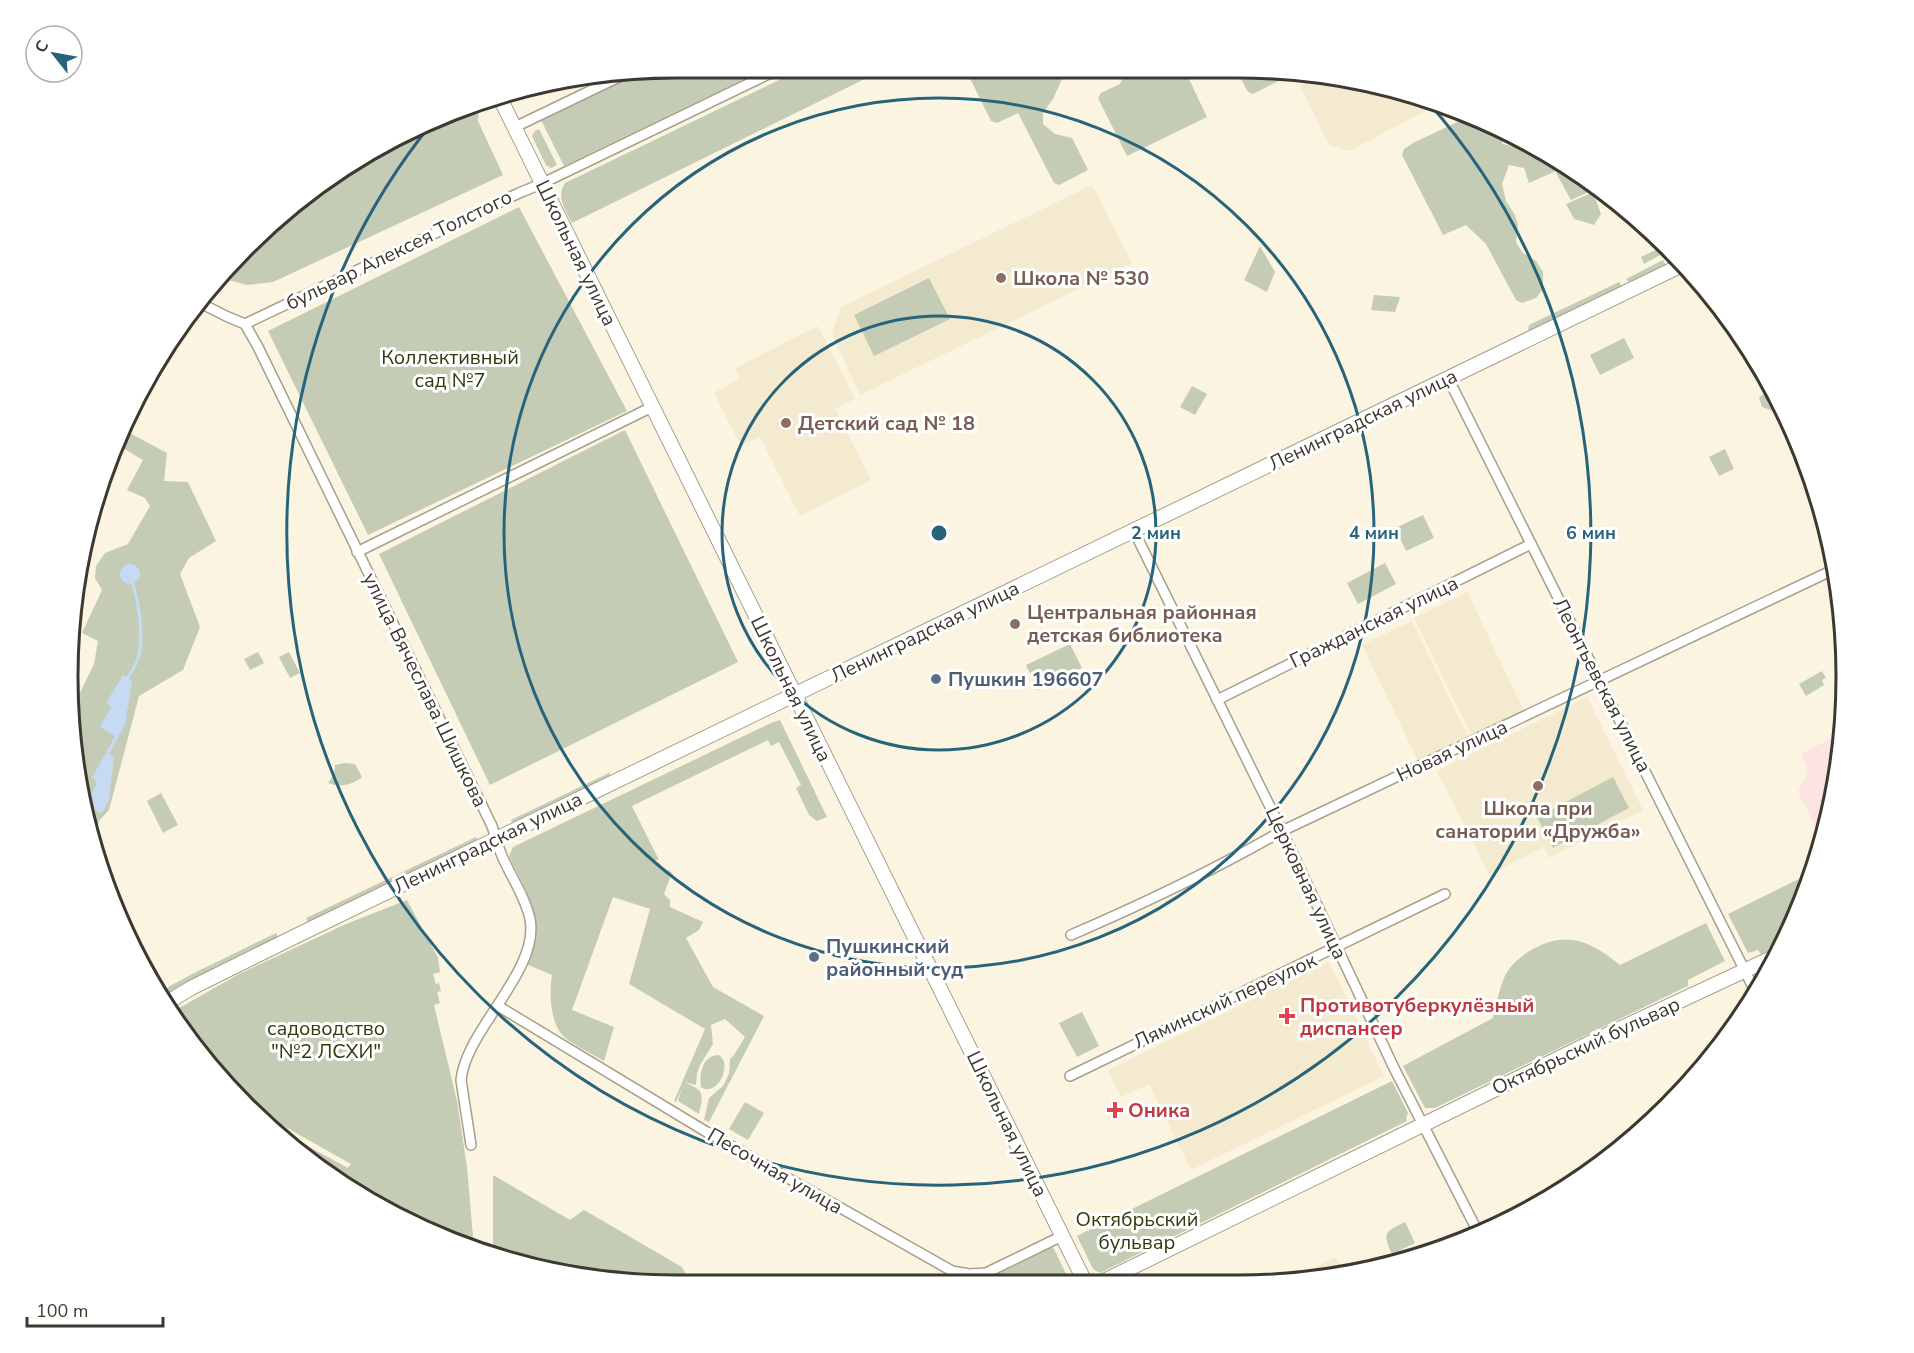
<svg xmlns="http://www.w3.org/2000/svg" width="1914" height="1353" font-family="'Nunito Sans',sans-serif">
	<rect width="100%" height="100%" fill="#fbf4e0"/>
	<polygon fill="#fee3e5" points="1843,732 1826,834 1823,841 1798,792 1808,771 1801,754"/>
	<g fill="#f4eacf">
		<polygon points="1319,76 1357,79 1441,103 1349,151 1329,145 1300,85"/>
		<polygon points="1092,185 1132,263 860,395 832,334 841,307"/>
		<polygon points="818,326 855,399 835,409 871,480 800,516 760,437 741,446 714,393 740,379 735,368"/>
		<polygon points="1467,592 1524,711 1472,736 1414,618"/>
		<polygon points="1412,621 1468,737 1418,761 1362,645"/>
		<polygon points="1587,697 1643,810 1549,858 1543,847 1489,875 1437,771"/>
		<polygon points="1329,962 1384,1076 1191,1170 1149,1084 1121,1097 1108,1070"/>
		<polygon points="1336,1257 1345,1274 1317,1280 1290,1280"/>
	</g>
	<g fill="#c5ccb6">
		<polygon points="677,68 767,68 564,166 541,120 639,72"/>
		<path d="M 804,68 L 883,68 L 881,71 L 572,223 C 565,209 556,197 565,183 Z"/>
		<polygon points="965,68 1067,68 1053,99 1043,113 1043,124 1055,134 1072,138 1088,170 1059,185 1054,183 1018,113 997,123 991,121"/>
		<polygon points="1118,68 1158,68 1159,69 1188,77 1207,117 1127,156 1098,98 1101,93 1120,84 1123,77"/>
		<polygon points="1235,68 1278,72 1282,79 1253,94 1248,92"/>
		<polygon points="479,103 478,121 503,175 273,282 247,285 217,277 338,170 407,130"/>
		<polygon points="1470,116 1494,128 1503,144 1516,147 1513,138 1515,137 1542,149 1559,160 1556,171 1529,183 1524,168 1509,165 1502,184 1506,201 1515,215 1518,225 1516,242 1523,253 1536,261 1543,272 1543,289 1536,298 1522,303 1516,300 1486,244 1466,225 1443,235 1402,155 1404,149 1413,143"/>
		<polygon points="539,129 557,165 551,168 546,165 532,136 535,131"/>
		<polygon points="1568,166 1599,187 1571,200 1556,173"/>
		<polygon points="1596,191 1595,197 1601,214 1594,225 1574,219 1566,204"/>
		<polygon points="519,207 627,411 368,535 268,331"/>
		<polygon points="1260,246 1275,272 1267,292 1244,280"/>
		<polygon points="1664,246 1669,250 1644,264 1641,257"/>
		<polygon points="1663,260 1666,266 1630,283 1626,279"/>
		<polygon points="929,278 950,319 874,356 854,315"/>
		<polygon points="1619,282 1622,287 1531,331 1528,330 1529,325"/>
		<polygon points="1374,295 1400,297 1395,312 1371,310"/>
		<polygon points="1624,338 1634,358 1600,375 1590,355"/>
		<polygon points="1192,386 1207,394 1195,415 1180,407"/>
		<polygon points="1769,392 1775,397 1781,408 1774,411 1762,407 1759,397"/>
		<polygon points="122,429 167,453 164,481 188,482 216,541 189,558 180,574 200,627 183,670 139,696 109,810 99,821 93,846 88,834 73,756 73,704 75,703 94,664 98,641 82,633 102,590 95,578 96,566 105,553 128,544 150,506 145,498 127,490 143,460 114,443"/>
		<polygon points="625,430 738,662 490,785 379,554"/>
		<polygon points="1725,449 1734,469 1719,476 1709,457"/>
		<polygon points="1423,515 1434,538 1406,551 1395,528"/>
		<polygon points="1385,563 1396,584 1358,604 1347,583"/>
		<polygon points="1070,644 1082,668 1038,690 1026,665"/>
		<polygon points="258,652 264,663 250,670 244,659"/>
		<polygon points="289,652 300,673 290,678 279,657"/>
		<polygon points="1822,671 1826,678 1822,680 1824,685 1806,696 1799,684"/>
		<path d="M 780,720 L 827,817 L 817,821 L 809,815 L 796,788 L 801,785 L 779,742 L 771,746 L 768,740 L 632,806 L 659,860 L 655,860 L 667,870 L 672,872 L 664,894 L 670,900 L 670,907 L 703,922 L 699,930 L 686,938 L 713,987 L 764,1016 L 709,1122 L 704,1120 L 709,1098 L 723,1086 L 729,1074 L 730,1059 L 734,1055 L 745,1037 L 725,1019 L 711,1025 L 713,1044 L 700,1065 L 697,1074 L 696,1085 L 684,1082 C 704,1091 704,1092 699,1114 L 678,1101 L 682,1088 L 676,1102 L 674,1101 L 705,1029 L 629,984 L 650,909 L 613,897 L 572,1010 L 614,1027 L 604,1061 C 594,1055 570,1043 563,1036 C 550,1022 549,992 552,975 L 526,964 C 549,922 527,894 509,856 L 513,847 L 771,723 Z"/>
		<path d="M 345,763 L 355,764 L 362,777 C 352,785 340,788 328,783 L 334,774 L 335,765 Z"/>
		<polygon points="611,772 608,778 513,824 511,820"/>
		<polygon points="1613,777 1629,808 1553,848 1537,817"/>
		<polygon points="161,793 178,825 163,833 147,801"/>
		<polygon points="476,837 478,841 308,923 306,918"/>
		<polygon points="1811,873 1785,943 1761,954 1758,950 1748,953 1728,914"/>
		<polygon points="407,900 438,958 440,972 433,974 436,984 439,983 441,991 437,992 440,1003 434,1005 457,1101 467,1167 474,1248 407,1223 306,1160 267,1124 348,1168 351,1164 250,1107 219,1078 174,1011 239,974 346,924"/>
		<path d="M 1706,923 L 1725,961 L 1688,980 L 1688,986 L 1435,1108 L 1425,1108 L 1403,1066 L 1493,1018 C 1496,1005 1499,990 1504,978 C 1509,966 1522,955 1533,949 C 1568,930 1591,942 1620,965 Z"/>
		<polygon points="276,933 278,937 194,979 164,996 161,991 192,974"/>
		<polygon points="1082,1012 1099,1046 1077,1057 1059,1023"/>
		<path d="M 719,1055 C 734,1066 715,1098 701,1087 C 699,1073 702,1056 719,1055 Z"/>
		<polygon points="1392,1081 1408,1113 1406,1118 1407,1121 1100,1273 1093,1269 1077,1236"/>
		<polygon points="745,1102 764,1113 748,1140 729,1129"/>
		<polygon points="493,1175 570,1220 584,1210 682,1267 691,1284 637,1284 519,1265 493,1255"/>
		<path d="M 1405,1222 L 1415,1243 L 1392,1254 C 1382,1232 1385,1232 1405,1222 Z"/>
		<polygon points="1052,1245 1069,1280 1066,1282 977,1282"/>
	</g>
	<g fill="#c6dbf3">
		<circle cx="130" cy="574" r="10"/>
		<polygon points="123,675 132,680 125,725 109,754 114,757 109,800 102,813 86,806 97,782 92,778 115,736 100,727 111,707 106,703"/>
	</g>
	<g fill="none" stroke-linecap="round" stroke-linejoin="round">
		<path stroke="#c6dbf3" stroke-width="3" d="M 128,678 C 131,672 135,667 137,661 C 145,641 139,605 133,584"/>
		<defs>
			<g id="street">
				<polyline points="515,127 623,75"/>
				<path d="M 198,302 L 228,317 L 245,324 L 258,347 L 492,826 C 495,836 498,846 502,856 C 511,877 525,896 530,919 C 540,971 466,1029 461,1080 L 471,1145"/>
				<polyline points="245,324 519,193 541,184 781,68"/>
				<polyline points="1448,378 1755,991"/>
				<polyline points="1134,531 1282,831 1394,1068 1479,1234"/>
				<polyline points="357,552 652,407"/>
				<polyline points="1217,700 1531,544"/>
				<path d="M 1071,935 C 1143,904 1214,870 1282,831 L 1835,569"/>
				<polyline points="498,1006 705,1131 952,1271 969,1274 986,1273 1062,1236"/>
				<polyline points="1070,1076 1445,894"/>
			</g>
			<g id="secondary">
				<polyline points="499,96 1085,1282"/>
				<polyline points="168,1002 191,988 298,935 1684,264"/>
				<polyline points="1104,1281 1598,1039 1778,955"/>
			</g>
		</defs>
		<use href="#street" stroke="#a6a08d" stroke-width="12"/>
		<use href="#secondary" stroke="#a6a08d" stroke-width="16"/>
		<use href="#street" stroke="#fff" stroke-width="9"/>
		<use href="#secondary" stroke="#fff" stroke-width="14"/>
	</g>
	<g fill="none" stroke="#27647b" stroke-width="3">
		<circle cx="939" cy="533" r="217"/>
		<circle cx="939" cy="533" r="435"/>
		<path d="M1427 101A652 652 0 1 1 432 123"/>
	</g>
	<g fill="#8d6e63" stroke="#fff" stroke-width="2">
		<circle cx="1001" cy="278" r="6"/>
		<circle cx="786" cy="423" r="6"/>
		<circle cx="1015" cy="624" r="6"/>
		<circle cx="1538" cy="786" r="6"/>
	</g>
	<g fill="#5c6f8a" stroke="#fff" stroke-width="2">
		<circle cx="936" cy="679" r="6"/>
		<circle cx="814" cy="957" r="6"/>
	</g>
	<g fill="#e0444e" stroke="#fff" stroke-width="2">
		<path d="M1284 1007h6v6h6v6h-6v6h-6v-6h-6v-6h6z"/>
		<path d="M1112 1101h6v6h6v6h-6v6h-6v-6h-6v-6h6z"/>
	</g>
	<g text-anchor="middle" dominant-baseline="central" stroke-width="6" stroke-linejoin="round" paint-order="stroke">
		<g font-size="20" fill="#3c3931" stroke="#fff">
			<text transform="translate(399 250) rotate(-26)">бульвар Алексея Толстого</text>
			<text transform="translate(576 253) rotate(64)">Школьная улица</text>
			<text transform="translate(1363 420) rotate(-26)">Ленинградская улица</text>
			<text transform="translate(1374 622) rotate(-26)">Гражданская улица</text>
			<text transform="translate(925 632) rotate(-26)">Ленинградская улица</text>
			<text transform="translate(1602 685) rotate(63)">Леонтьевская улица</text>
			<text transform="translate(791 689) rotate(64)">Школьная улица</text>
			<text transform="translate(425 690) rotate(64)">улица Вячеслава Шишкова</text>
			<text transform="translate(1452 751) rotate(-25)">Новая улица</text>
			<text transform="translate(488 843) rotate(-26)">Ленинградская улица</text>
			<text transform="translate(1306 883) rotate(65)">Церковная улица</text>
			<text transform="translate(1225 1001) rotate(-25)">Ляминский переулок</text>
			<text transform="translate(1586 1046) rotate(-25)">Октябрьский бульвар</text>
			<text transform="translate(1007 1124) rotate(64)">Школьная улица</text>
			<text transform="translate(775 1171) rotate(30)">Песочная улица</text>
		</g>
		<g font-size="20" font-weight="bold" fill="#785e54" stroke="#fff" text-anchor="start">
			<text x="1013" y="278">Школа № 530</text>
			<text x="798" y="423">Детский сад № 18</text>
			<text x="1027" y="612">Центральная районная<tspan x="1027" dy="23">детская библиотека</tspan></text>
			<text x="1538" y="808" text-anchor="middle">Школа при<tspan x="1538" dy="23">санатории «Дружба»</tspan></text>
		</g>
		<g font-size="20" fill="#313c0d" stroke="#fff">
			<text x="450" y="357">Коллективный<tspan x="450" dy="23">сад №7</tspan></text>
			<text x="326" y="1028">садоводство<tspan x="326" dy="23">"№2 ЛСХИ"</tspan></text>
			<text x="1137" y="1219">Октябрьский<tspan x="1137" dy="23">бульвар</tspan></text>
		</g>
		<g font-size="20" font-weight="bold" fill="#4e5e75" stroke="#fff" text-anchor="start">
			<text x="948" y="679">Пушкин 196607</text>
			<text x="826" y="946">Пушкинский<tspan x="826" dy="23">районный суд</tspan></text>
		</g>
		<g font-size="20" font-weight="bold" fill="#be3a42" stroke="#fff" text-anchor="start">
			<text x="1300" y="1005">Противотуберкулёзный<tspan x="1300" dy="23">диспансер</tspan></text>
			<text x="1128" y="1110">Оника</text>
		</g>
	</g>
	<path d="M0 0H1914V1353H0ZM676 78H1238A598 598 0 0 1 1836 676V677A598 598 0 0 1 1238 1275H676A598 598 0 0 1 78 677V676A598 598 0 0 1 676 78Z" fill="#fff" fill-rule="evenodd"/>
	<path fill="none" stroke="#3c3931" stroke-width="3" d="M676 78H1238A598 598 0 0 1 1836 676V677A598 598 0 0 1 1238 1275H676A598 598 0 0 1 78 677V676A598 598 0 0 1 676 78Z"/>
	<circle cx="939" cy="533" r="9" fill="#27647b" stroke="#fff" stroke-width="3"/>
	<g font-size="18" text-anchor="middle" font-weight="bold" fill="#27647b" stroke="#fff" stroke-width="6" stroke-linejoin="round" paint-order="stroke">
		<text x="1156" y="539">2 мин</text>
		<text x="1374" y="539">4 мин</text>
		<text x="1591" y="539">6 мин</text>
	</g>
	<g transform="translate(54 54) rotate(301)"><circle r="28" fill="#ffffff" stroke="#b1b0ad" stroke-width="1.5"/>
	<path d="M0-4.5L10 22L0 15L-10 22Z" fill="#27647b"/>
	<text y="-9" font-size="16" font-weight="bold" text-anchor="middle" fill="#3c3931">С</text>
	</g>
	<path d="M27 1317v9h136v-9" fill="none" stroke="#3c3931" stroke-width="3"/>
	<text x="36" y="1317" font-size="18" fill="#3c3931" stroke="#ffffff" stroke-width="4.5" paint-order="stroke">100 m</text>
</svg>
